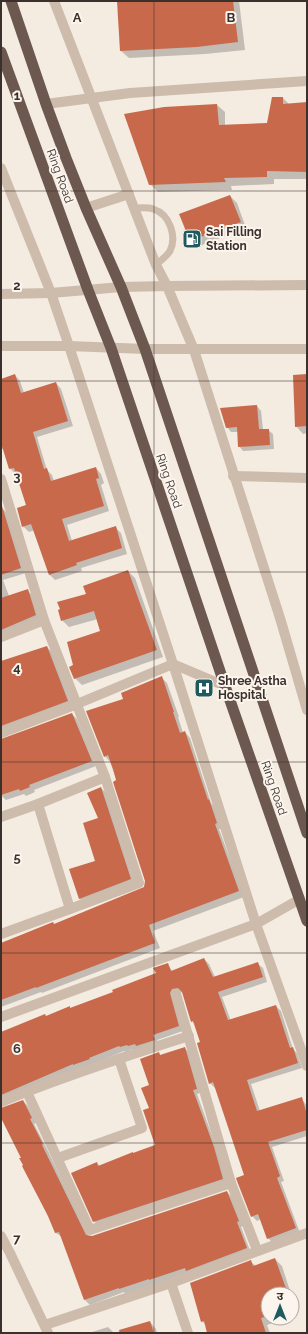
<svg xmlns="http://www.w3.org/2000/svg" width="308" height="1334" font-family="Raleway,'Noto Sans Devanagari',sans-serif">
	<rect width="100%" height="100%" fill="#f4ebe1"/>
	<g fill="#0003">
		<polygon points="118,1 239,1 245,50 205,54 129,58 121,51"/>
		<polygon points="283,98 289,104 307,104 307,179 274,179 274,184 231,186 232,190 158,192 150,184 217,105 225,112 225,125 268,124"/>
		<polygon points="230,196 237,203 246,228 197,247 191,240"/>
		<polygon points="15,375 20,381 24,393 56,383 61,389 73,426 37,437 47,470 52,475 54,481 96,468 101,474 104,483 101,485 109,511 67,525 72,541 115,527 121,533 127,554 81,568 82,571 55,580 49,574 35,530 29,532 23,526 27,506 17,474 15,474 10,468 4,449 1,449 1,380"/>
		<polygon points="307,375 307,433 303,434 296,426"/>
		<polygon points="257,406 261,411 263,430 268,430 273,434 274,449 243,451 239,446 238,432 231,432 227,427"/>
		<polygon points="1,509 3,509 8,514 26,573 3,580 9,596 27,590 32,595 40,620 1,638"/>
		<polygon points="128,571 135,578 163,657 82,685 75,678 75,666 102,631 98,619 69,627 62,620 61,610"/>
		<polygon points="47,647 52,652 72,706 1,735 1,664"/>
		<polygon points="161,677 167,683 179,717 178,717 183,733 185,732 190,738 211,803 214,806 222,829 219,829 244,897 153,931 160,948 42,993 41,992 1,1007 1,943 55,925 145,888 146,881 117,781 110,762 105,756 125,699"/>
		<polygon points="72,714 77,719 96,766 34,790 35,792 26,796 24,794 6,800 1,795 1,740"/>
		<polygon points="101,788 105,792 134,883 83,902 79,898 96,861"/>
		<polygon points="204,959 209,964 215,977 258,964 263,968 267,982 222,997 231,1021 276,1006 281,1011 293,1049 297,1053 302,1068 251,1084 260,1111 301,1098 307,1106 307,1136 272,1147 284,1181 281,1182 300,1233 273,1243 268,1238 261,1219 257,1221 252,1216 245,1176 216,1088 215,1088 210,1083 201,1042 195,1024 192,1021 183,992 176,994 183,1031 157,1040 159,1045 134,1050 132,1049 125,1052 124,1051 1,1103 1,1032 47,1017 115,992 157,973 167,964 173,972"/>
		<polygon points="184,1048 189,1052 200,1093 197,1094 218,1152 227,1183 99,1226 94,1221 97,1163 100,1166 156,1146 150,1109 150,1086 159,1054 161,1056"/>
		<polygon points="23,1101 28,1106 36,1123 34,1124 47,1149 89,1237 92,1237 227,1192 232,1197 243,1226 241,1227 251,1253 125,1294 124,1292 90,1305 85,1300 62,1237 56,1233 21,1159 22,1158 1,1116 1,1109"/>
		<polygon points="275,1259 282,1266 291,1294 268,1294 268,1318 287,1318 267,1325 270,1333 208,1333 206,1325 202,1321 251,1262 256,1266"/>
		<polygon points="292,1296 298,1314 292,1316"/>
		<polygon points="150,1322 156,1329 157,1333 89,1333 108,1327 114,1333"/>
	</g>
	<g fill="#c8694b">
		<polygon points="117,1 233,1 238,42 197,47 120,51"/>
		<polygon points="272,97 283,97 283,104 307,102 307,172 267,171 267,177 224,178 226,182 149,185 124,114 164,107 217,104 219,125 267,123"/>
		<polygon points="230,195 241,222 190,241 179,214"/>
		<polygon points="15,374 21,393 56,382 68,421 33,432 44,469 47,468 51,481 96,467 99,478 96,479 104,506 62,519 69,541 116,526 122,548 76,563 77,565 49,575 31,524 22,527 17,508 26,505 14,468 9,469 1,443 1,379"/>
		<polygon points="307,374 307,426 295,427 293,375"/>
		<polygon points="257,405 259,429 269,429 270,445 238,447 237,427 226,428 220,408"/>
		<polygon points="2,506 21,568 1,575 1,507"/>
		<polygon points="128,570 157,650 74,679 69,667 73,665 67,642 100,631 94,611 61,621 58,610 60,609 57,602 86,594 83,586"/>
		<polygon points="28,589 36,615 1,630 1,598"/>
		<polygon points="47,646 68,701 1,726 1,661"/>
		<polygon points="162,676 174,712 173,712 180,733 185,731 208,800 209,799 217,823 215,824 239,891 149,925 155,943 36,988 36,987 1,1000 1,943 53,922 54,924 144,887 145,881 113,782 116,780 113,769 108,755 104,757 86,711 123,699 121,693"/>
		<polygon points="72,713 92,761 29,785 30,787 20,791 19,789 1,795 1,739"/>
		<polygon points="101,787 131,879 79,899 69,869 95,861 83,823 98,818 87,793"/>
		<polygon points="204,958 213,977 258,962 263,977 218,992 228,1020 276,1005 290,1048 293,1047 298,1063 247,1080 257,1111 302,1097 307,1115 307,1130 268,1142 280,1176 277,1178 296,1228 267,1239 258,1214 251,1217 237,1181 236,1178 244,1175 213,1082 209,1084 197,1043 200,1042 193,1021 191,1022 182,992 178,988 172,989 170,993 179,1026 153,1035 155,1040 136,1046 135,1044 128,1046 127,1045 120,1047 119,1046 89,1058 90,1059 73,1065 73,1064 1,1095 1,1032 45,1014 46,1016 70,1006 70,1008 113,992 112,990 156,973 153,968 168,963 171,971"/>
		<polygon points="185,1047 197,1089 193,1090 214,1147 223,1179 93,1222 71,1173 97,1162 98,1166 133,1152 133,1153 155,1145 143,1110 149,1108 141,1088 149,1085 140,1059 159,1052 160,1055"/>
		<polygon points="23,1100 32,1118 30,1119 43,1144 42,1145 86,1235 92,1236 227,1191 239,1221 237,1222 247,1248 186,1271 185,1268 149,1280 149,1279 119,1289 119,1288 84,1300 59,1232 55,1233 48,1216 22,1166 23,1165 19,1158 21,1158 1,1118 1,1108"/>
		<polygon points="275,1258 288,1294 268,1294 268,1316 261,1318 266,1333 207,1333 204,1321 201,1322 190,1283 251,1260 253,1266"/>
		<polygon points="150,1321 154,1333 120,1333 119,1330"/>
	</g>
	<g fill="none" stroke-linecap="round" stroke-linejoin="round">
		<path stroke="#cdbbac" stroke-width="7" d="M 134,208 C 140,208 148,207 153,209 C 170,214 177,237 170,251 C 167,256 160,261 156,265"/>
		<g stroke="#cdbbac" stroke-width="10">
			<polyline points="46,104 130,93 307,81"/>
			<polyline points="86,208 129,194"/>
			<polyline points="1,294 51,293 121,287 167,286 307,285"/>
			<polyline points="1,346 69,346"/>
			<polyline points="233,476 307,478"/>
			<polyline points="1,479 44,620 105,777 139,883 70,909 1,934"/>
			<polyline points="1,637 44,620"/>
			<polyline points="1,733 77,704 173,664 225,686"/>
			<polyline points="38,804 70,909"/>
			<polyline points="1,817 38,804 105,777"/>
			<polyline points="176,994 231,1183 257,1250"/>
			<polyline points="1,1017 256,924 300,899"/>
			<polyline points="27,1092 90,1230 231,1183"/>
			<path d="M 1,1102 C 62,1077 126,1056 189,1036"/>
			<polyline points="58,1158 142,1128 119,1059"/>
			<polyline points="1,1236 10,1253 48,1333"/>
			<polyline points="171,1283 188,1333"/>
			<polyline points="45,1325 171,1283 307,1233"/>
		</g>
		<g stroke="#cdbbac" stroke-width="10">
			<polyline points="54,1 156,265 167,286 194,350 280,618 307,710"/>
			<polyline points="1,168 51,293 69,346 173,664 256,924 307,1066"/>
			<polyline points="69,346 145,349 307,349"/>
		</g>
		<g stroke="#6c584f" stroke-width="11">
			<polyline points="11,1 46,104 66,158 86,208 121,287 145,349 307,833"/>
			<polyline points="1,52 88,290 111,348 225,686 307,921"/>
		</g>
	</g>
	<path fill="none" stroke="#3b302b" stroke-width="1" stroke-opacity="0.55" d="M 154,1 L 154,1333M 1,191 L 307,191M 1,381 L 307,381M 1,572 L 307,572M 1,762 L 307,762M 1,953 L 307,953M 1,1143 L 307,1143"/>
	<defs>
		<symbol id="fuel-square" viewBox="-11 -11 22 22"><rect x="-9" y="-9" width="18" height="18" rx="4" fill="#1f5a5e" stroke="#fbf5ee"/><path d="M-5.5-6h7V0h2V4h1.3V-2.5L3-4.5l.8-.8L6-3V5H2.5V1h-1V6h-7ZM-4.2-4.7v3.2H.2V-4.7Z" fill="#fff"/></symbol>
		<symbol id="hospital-square" viewBox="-11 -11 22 22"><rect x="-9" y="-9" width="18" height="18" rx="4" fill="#1f5a5e" stroke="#fbf5ee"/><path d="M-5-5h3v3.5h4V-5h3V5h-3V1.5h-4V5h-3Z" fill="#fff"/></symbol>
	</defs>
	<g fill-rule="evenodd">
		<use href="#fuel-square" x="181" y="228" width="22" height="22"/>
		<use href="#hospital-square" x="193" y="677" width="22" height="22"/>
	</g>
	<g text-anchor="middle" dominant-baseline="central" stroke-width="4" stroke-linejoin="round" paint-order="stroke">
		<g font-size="12" fill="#3b302b" stroke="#fbf5ee">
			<text transform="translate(60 176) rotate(70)">Ring Road</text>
			<text transform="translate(169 481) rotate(71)">Ring Road</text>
			<text transform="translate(274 788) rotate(71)">Ring Road</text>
		</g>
		<g font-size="12" font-weight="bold" fill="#3b302b" stroke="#fbf5ee" text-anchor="start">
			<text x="206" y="232">Sai Filling<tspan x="206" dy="14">Station</tspan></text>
			<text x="218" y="681">Shree Astha<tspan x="218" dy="14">Hospital</tspan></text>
		</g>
	</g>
	<g font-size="13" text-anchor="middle" font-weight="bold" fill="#3b302b" stroke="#fbf5ee" stroke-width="4" stroke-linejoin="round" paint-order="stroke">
		<text x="77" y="22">A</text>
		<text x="231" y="22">B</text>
		<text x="17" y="100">1</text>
		<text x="17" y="290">2</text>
		<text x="17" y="481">3</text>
		<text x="17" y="672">4</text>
		<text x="17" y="862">5</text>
		<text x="17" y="1053">6</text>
		<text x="17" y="1243">7</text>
	</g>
	<rect width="308" height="1334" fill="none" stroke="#3b302b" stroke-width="4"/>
	<g transform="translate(280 1306)"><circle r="19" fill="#fbf5ee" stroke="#aea6a0"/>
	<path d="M0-3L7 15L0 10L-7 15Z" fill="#1f5a5e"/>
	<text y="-6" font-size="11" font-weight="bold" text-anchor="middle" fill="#3b302b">उ</text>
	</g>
</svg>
